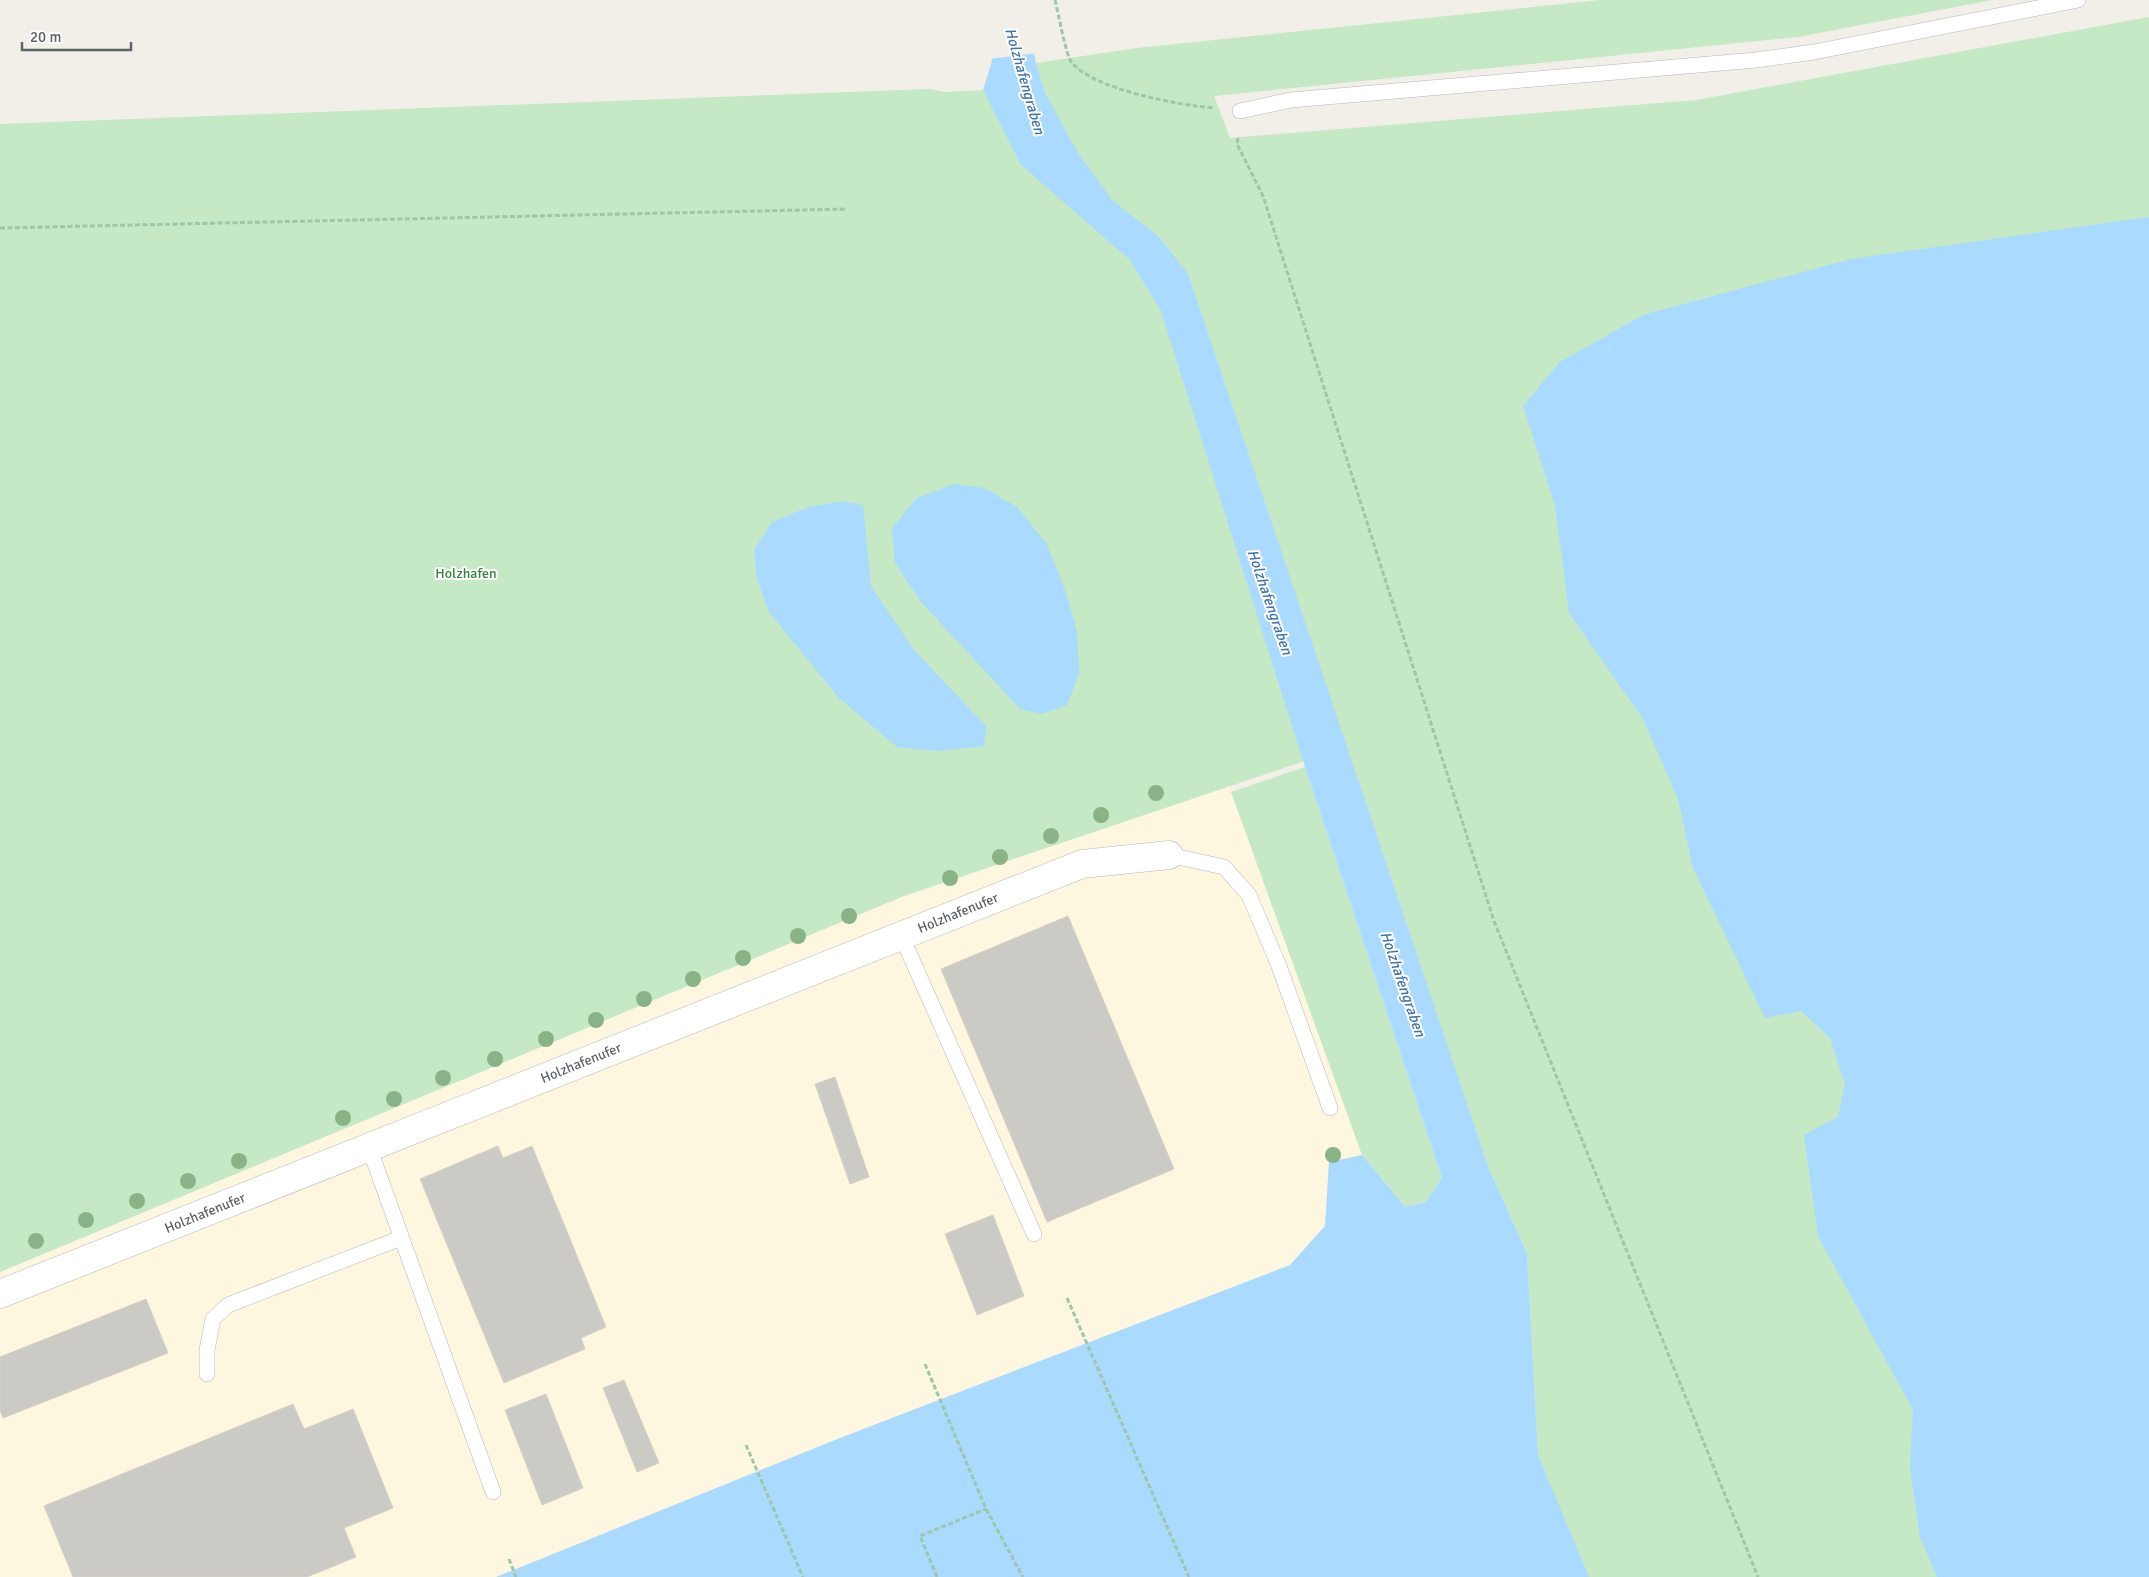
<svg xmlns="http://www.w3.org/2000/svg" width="2149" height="1577" font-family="Signika,sans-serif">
	<rect width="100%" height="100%" fill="#f1efe8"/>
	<polygon fill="#fef7e0" points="1229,786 1362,1155 1329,1162 1325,1226 1290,1265 840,1438 496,1577 0,1577 0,1272 904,896"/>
	<g fill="#c5e8c5">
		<polygon points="1600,0 1992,0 1798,37 1214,96 1230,138 1696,100 2149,17 2149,1577 1585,1577 1538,1455 1527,1253 1489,1169 1346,747 904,896 0,1272 0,124 930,89 945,92 983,90 989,101 1056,114 1045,93 1036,63 1137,48"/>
		<polygon points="1305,767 1442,1178 1426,1202 1405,1207 1362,1155 1231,792"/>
	</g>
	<g fill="#aadaff">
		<polygon points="979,0 1024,0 1036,63 1045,93 1078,153 1112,200 1159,237 1188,274 1489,1169 1527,1253 1538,1455 1589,1577 496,1577 840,1438 1290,1265 1325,1226 1329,1162 1362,1155 1405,1207 1426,1202 1442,1178 1305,767 1161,311 1130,260 1021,165 983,90 992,61"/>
		<polygon points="2149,217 2149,1577 1937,1577 1920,1537 1910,1467 1913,1410 1818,1236 1804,1135 1838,1117 1845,1084 1830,1038 1801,1011 1765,1018 1693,868 1678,799 1643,719 1569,613 1555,505 1523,406 1560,362 1643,315 1851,259"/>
		<polygon points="955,484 984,488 1017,507 1046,543 1064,587 1077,631 1079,674 1067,705 1042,714 1020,709 921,602 895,563 892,528 917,498"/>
		<polygon points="842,501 863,505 871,586 914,650 986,726 984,746 938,751 897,747 839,698 769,612 757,579 754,550 772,522 806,508"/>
	</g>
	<polygon fill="#f1efe8" points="977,0 1027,0 1037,53 989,59"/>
	<g fill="#cccac5" stroke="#d6d1c6">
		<polygon points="1068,916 1174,1169 1047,1222 941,969"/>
		<polygon points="835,1077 869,1177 850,1184 815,1084"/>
		<polygon points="498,1146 503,1158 532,1146 606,1327 581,1338 585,1349 504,1383 420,1179"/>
		<polygon points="993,1215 1024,1296 977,1315 945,1234"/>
		<polygon points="146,1299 168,1353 3,1418 0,1410 0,1357"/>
		<polygon points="624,1380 659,1463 637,1472 603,1388"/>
		<polygon points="546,1394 583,1488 542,1505 505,1410"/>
		<polygon points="293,1404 304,1429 353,1409 393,1508 344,1528 356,1557 307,1577 73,1577 44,1506"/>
	</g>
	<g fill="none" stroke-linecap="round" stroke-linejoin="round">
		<defs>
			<g id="lane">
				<polyline points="1240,111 1291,100 1756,60 1814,52 2078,0"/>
				<polyline points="1169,855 1224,867 1249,895 1279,966 1330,1108"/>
				<polyline points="901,935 1034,1234"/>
				<polyline points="369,1147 493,1492"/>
				<polyline points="207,1374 207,1350 213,1319 228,1305 401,1238"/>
			</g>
			<polyline id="street" points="0,1294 1082,864 1169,855"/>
		</defs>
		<use href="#lane" stroke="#b5b8bc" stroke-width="16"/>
		<use href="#street" stroke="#b5b8bc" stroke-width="29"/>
		<g stroke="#9cc7a9" stroke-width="3" stroke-dasharray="5 2.5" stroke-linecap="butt">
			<path d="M 1055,0 C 1058,11 1066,57 1072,63 C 1096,90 1178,105 1214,108"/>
			<polyline points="1238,138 1237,144 1263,196 1494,921 1758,1577"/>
			<polyline points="0,228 846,209"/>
			<polyline points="1067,1298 1189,1577"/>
			<polyline points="925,1364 986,1509 1023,1577"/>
			<polyline points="746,1445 803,1577"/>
			<polyline points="509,1559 516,1577"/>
			<polyline points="937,1577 920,1536 986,1509"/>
		</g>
		<use href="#lane" stroke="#fff" stroke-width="15"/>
		<use href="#street" stroke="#fff" stroke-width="28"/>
	</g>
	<g fill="#89b387">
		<circle cx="1156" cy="793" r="8"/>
		<circle cx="1101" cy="815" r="8"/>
		<circle cx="1051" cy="836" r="8"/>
		<circle cx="1000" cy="857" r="8"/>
		<circle cx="950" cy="878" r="8"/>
		<circle cx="849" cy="916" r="8"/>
		<circle cx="798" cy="936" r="8"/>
		<circle cx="743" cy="958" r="8"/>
		<circle cx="693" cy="979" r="8"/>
		<circle cx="644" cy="999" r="8"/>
		<circle cx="596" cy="1020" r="8"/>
		<circle cx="546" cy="1039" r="8"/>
		<circle cx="495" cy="1059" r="8"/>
		<circle cx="443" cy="1078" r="8"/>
		<circle cx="394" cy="1099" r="8"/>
		<circle cx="343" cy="1118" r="8"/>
		<circle cx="1333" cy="1155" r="8"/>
		<circle cx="239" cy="1161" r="8"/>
		<circle cx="188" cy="1181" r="8"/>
		<circle cx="137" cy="1201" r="8"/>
		<circle cx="86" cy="1220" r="8"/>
		<circle cx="36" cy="1241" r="8"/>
	</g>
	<g text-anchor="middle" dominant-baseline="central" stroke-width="4" stroke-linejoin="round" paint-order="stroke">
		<g font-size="14" fill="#348238" stroke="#fff">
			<text x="466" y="573">Holzhafen</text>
		</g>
		<g font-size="14" fill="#5f6368" stroke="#fff">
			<text transform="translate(958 913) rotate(-22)">Holzhafenufer</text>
			<text transform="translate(581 1063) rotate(-22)">Holzhafenufer</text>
			<text transform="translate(205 1213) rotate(-22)">Holzhafenufer</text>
		</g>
		<g font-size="15" font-style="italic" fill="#4174aa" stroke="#fff">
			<text transform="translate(1025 81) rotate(74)">Holzhafengraben</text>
			<text transform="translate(1270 602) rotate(71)">Holzhafengraben</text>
			<text transform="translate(1403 984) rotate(71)">Holzhafengraben</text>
		</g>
	</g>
	<path d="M22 42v8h109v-8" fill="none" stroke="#5f6368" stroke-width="2.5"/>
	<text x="30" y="42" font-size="15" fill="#5f6368" stroke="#ffffff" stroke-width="4" paint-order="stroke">20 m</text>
</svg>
